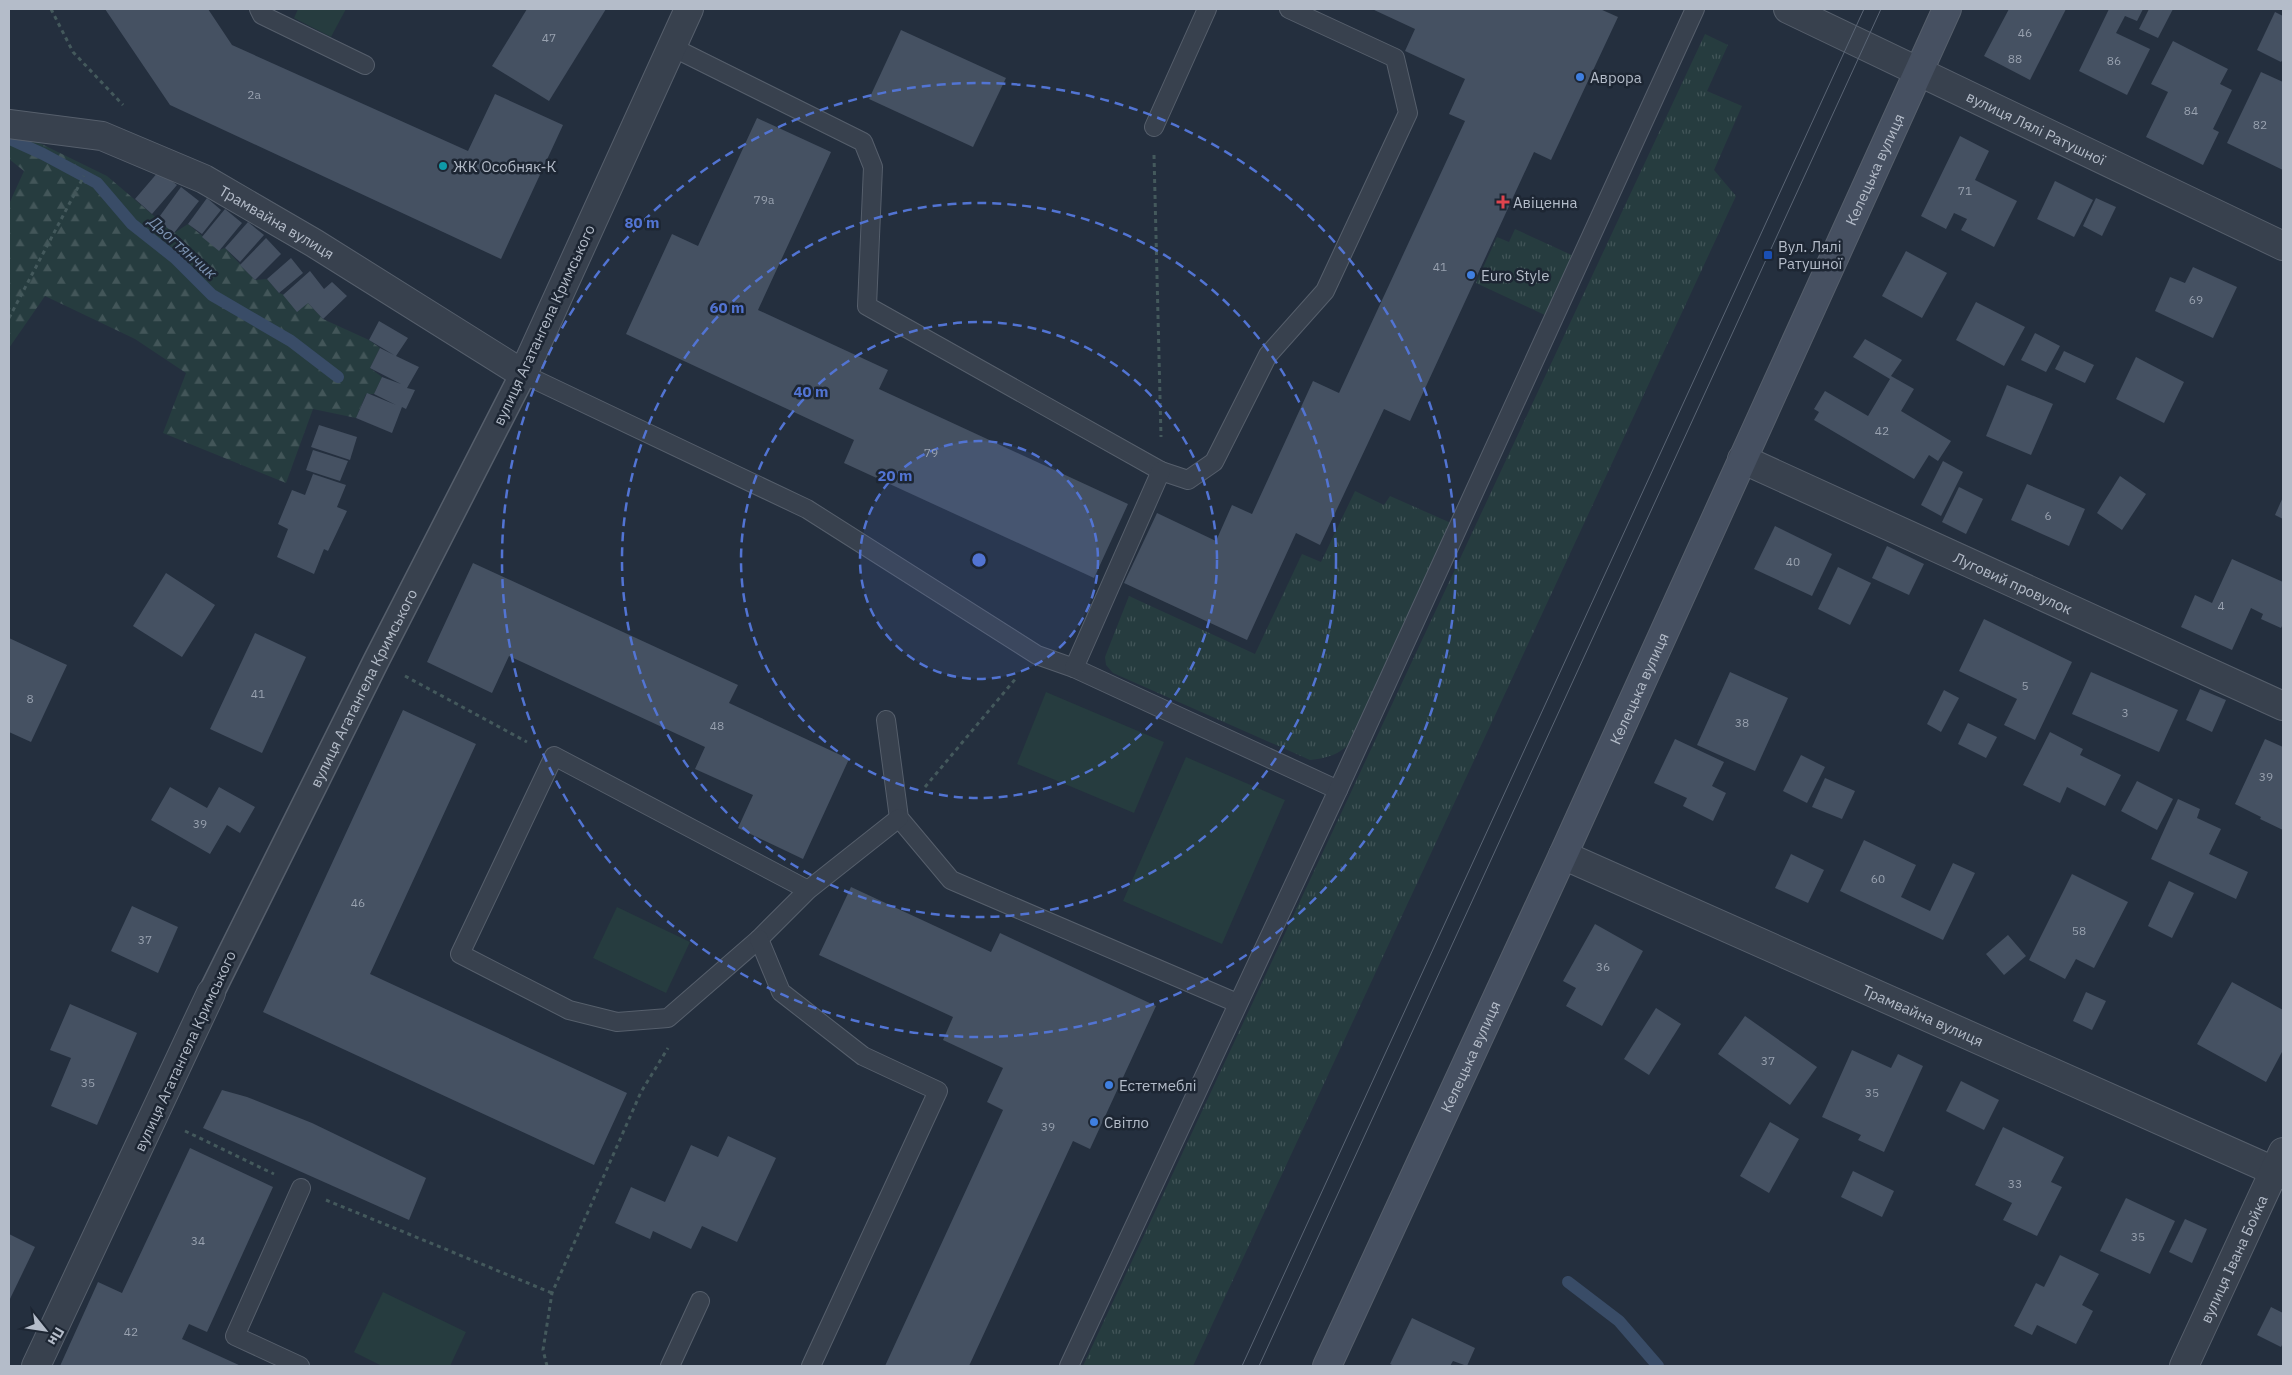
<svg xmlns="http://www.w3.org/2000/svg" width="2292" height="1375" font-family="'IBM Plex Sans',sans-serif">
	<defs>
		<pattern id="grass-tufts" width="24" height="20" patternUnits="userSpaceOnUse" patternTransform="scale(1.25)"><rect width="24" height="20" fill="#263c3f"/><path d="M3 7l-1-3M5 7V3M7 7l1-3M15 17l-1-3M17 17v-4M19 17l1-3" fill="none" stroke="#435659"/></pattern>
		<pattern id="forest-firs" width="22" height="20" patternUnits="userSpaceOnUse" patternTransform="scale(1.25)"><rect width="22" height="20" fill="#263c3f"/><path d="M5 1l3.5 6h-7zM16 11l3.5 6h-7z" fill="#435659"/></pattern>
	</defs>
	<rect width="100%" height="100%" fill="#242f3e"/>
	<g fill="url(#grass-tufts)">
		<polygon points="1705,34 1728,45 1707,91 1742,106 1714,170 1736,196 1193,1366 1083,1366"/>
		<polygon points="1515,229 1576,257 1549,317 1476,283 1497,237 1509,242"/>
		<path d="M 1355,491 L 1384,505 L 1390,496 L 1451,523 L 1351,742 C 1339,755 1327,758 1310,760 L 1113,673 L 1106,665 L 1105,657 L 1129,596 L 1255,654 L 1302,554 L 1321,562 Z"/>
	</g>
	<polygon fill="url(#forest-firs)" points="9,131 17,132 107,176 174,233 188,224 219,250 225,248 255,280 267,279 279,293 308,303 323,319 369,340 380,348 370,368 382,377 374,394 366,394 356,418 313,409 286,483 163,433 186,373 135,339 45,296 9,348 9,204 24,171 9,159"/>
	<g fill="#263c3f">
		<polygon points="298,9 346,9 331,37 294,18"/>
		<polygon points="1046,692 1164,742 1134,813 1017,764"/>
		<polygon points="1186,757 1285,800 1222,944 1123,901"/>
		<polygon points="617,907 690,942 666,993 593,958"/>
		<polygon points="383,1292 466,1332 450,1366 382,1366 354,1352"/>
	</g>
	<g fill="none" stroke-linecap="round" stroke-linejoin="round">
		<g stroke="#394c67" stroke-width="12">
			<polyline points="10,139 43,154 97,183 132,224 175,258 212,295 291,341 338,377"/>
			<polyline points="1568,1282 1619,1321 1658,1366"/>
		</g>
	</g>
	<g fill="#455162">
		<polygon points="105,9 208,9 232,45 468,151 495,94 563,125 501,259 170,105"/>
		<polygon points="527,9 606,9 549,101 492,66"/>
		<polygon points="1372,9 1600,9 1618,17 1551,160 1534,152 1410,421 1384,409 1320,545 1296,533 1247,640 1124,583 1157,513 1216,541 1232,505 1252,514 1313,381 1339,393 1465,121 1449,114 1465,79 1405,51 1415,29"/>
		<polygon points="2009,9 2066,9 2030,80 1984,56"/>
		<polygon points="2109,9 2143,9 2137,21 2125,16 2116,33 2150,49 2127,95 2079,71"/>
		<polygon points="2149,9 2173,9 2158,38 2139,29"/>
		<polygon points="2275,12 2283,16 2283,59 2281,62 2257,50"/>
		<polygon points="901,30 1006,78 973,147 869,99"/>
		<polygon points="2173,41 2228,69 2220,84 2232,90 2213,129 2219,132 2203,165 2146,137 2168,92 2151,84"/>
		<polygon points="2261,72 2283,82 2283,170 2227,143"/>
		<polygon points="757,118 831,152 758,310 888,370 879,389 1128,504 1094,578 844,463 854,440 626,334 672,234 698,246"/>
		<polygon points="1960,136 1989,151 1975,180 2017,201 1994,247 1961,230 1967,219 1954,213 1946,229 1921,216"/>
		<polygon points="159,171 177,185 152,214 135,199"/>
		<polygon points="2055,181 2093,200 2074,237 2037,219"/>
		<polygon points="181,187 199,201 174,233 157,220"/>
		<polygon points="207,198 221,210 202,234 188,224"/>
		<polygon points="2096,198 2116,207 2102,236 2083,226"/>
		<polygon points="225,209 242,223 219,251 202,237"/>
		<polygon points="248,222 264,235 240,262 225,248"/>
		<polygon points="266,238 281,254 255,280 240,265"/>
		<polygon points="1906,251 1947,273 1922,318 1882,296"/>
		<polygon points="291,258 303,273 279,293 267,279"/>
		<polygon points="2193,267 2237,287 2213,338 2155,311 2170,277 2185,283"/>
		<polygon points="310,271 324,289 332,282 347,296 323,319 308,303 297,312 283,295"/>
		<polygon points="1976,302 2025,327 2004,366 1956,340"/>
		<polygon points="379,321 408,338 396,356 419,367 407,388 415,390 406,409 402,407 392,433 356,418 367,393 396,405 374,394 382,377 401,384 370,368 380,348 394,355 369,340"/>
		<polygon points="2035,333 2060,346 2046,372 2021,360"/>
		<polygon points="1865,339 1902,360 1891,376 1914,389 1901,411 1951,441 1938,461 1929,455 1914,479 1814,420 1819,412 1814,409 1825,391 1868,416 1890,379 1853,357"/>
		<polygon points="2064,351 2094,365 2085,383 2055,369"/>
		<polygon points="2136,357 2184,382 2164,423 2116,399"/>
		<polygon points="2007,385 2053,404 2031,455 1986,436"/>
		<polygon points="319,425 357,437 350,460 311,447"/>
		<polygon points="313,450 348,461 340,481 306,470"/>
		<polygon points="1943,461 1963,472 1941,516 1921,505"/>
		<polygon points="313,474 346,485 337,507 347,511 328,551 324,549 314,574 277,557 288,529 278,524 292,490 305,495"/>
		<polygon points="2120,476 2146,494 2122,530 2097,513"/>
		<polygon points="2027,484 2085,509 2069,546 2011,520"/>
		<polygon points="1959,487 1983,499 1966,534 1942,522"/>
		<polygon points="2283,497 2283,519 2275,515"/>
		<polygon points="1775,526 1832,554 1812,596 1754,569"/>
		<polygon points="1887,546 1924,564 1909,595 1872,578"/>
		<polygon points="2232,559 2283,582 2283,624 2281,628 2261,619 2263,614 2251,608 2232,650 2181,627 2195,595 2212,603"/>
		<polygon points="473,563 738,685 729,703 849,759 803,859 738,828 753,795 695,769 705,747 509,656 492,693 427,662"/>
		<polygon points="1838,567 1871,583 1850,625 1818,609"/>
		<polygon points="166,573 215,605 182,657 133,626"/>
		<polygon points="1984,619 2072,662 2035,740 2004,725 2017,699 1959,671"/>
		<polygon points="255,633 306,657 262,753 210,729"/>
		<polygon points="9,638 67,665 31,742 9,732"/>
		<polygon points="1730,672 1788,698 1755,771 1697,745"/>
		<polygon points="2091,672 2178,710 2159,752 2072,714"/>
		<polygon points="2200,689 2226,700 2212,732 2186,720"/>
		<polygon points="1944,690 1959,698 1941,732 1927,724"/>
		<polygon points="403,710 476,744 370,974 627,1093 594,1165 263,1012"/>
		<polygon points="1968,723 1997,737 1986,758 1958,744"/>
		<polygon points="2050,732 2083,749 2080,755 2121,775 2105,806 2067,787 2060,803 2023,785"/>
		<polygon points="1675,739 1724,762 1712,786 1726,793 1713,821 1683,806 1687,798 1654,783"/>
		<polygon points="2265,739 2283,747 2283,830 2260,819 2261,817 2235,804"/>
		<polygon points="1801,755 1825,767 1807,803 1783,791"/>
		<polygon points="1825,778 1855,791 1842,819 1812,807"/>
		<polygon points="2137,781 2173,799 2157,830 2121,811"/>
		<polygon points="170,787 207,808 219,787 255,807 240,833 227,825 210,854 151,820"/>
		<polygon points="2178,799 2200,809 2197,818 2221,829 2209,854 2248,872 2236,899 2151,859"/>
		<polygon points="1864,840 1916,865 1901,897 1930,911 1953,863 1975,873 1943,940 1840,891"/>
		<polygon points="1791,854 1824,870 1808,903 1775,888"/>
		<polygon points="2072,874 2128,902 2094,968 2076,959 2065,979 2029,960"/>
		<polygon points="2169,881 2194,893 2172,938 2148,926"/>
		<polygon points="851,887 991,952 1000,933 1156,1006 1090,1149 1073,1141 969,1366 885,1366 1003,1110 987,1102 1003,1068 943,1040 953,1017 819,955"/>
		<polygon points="132,906 178,927 158,973 111,951"/>
		<polygon points="1595,924 1643,951 1602,1026 1566,1006 1576,988 1563,981"/>
		<polygon points="2008,935 2026,956 2004,975 1986,954"/>
		<polygon points="2232,982 2283,1010 2283,1050 2266,1082 2197,1044"/>
		<polygon points="2086,992 2106,1001 2092,1030 2073,1021"/>
		<polygon points="70,1004 137,1033 97,1125 51,1106 71,1058 50,1050"/>
		<polygon points="1656,1008 1681,1024 1649,1075 1624,1059"/>
		<polygon points="1745,1016 1817,1067 1790,1105 1718,1054"/>
		<polygon points="1852,1050 1891,1068 1898,1054 1923,1066 1884,1152 1858,1140 1861,1135 1822,1117"/>
		<polygon points="1961,1081 1999,1100 1984,1130 1946,1111"/>
		<polygon points="222,1090 247,1097 312,1123 426,1178 409,1220 203,1128"/>
		<polygon points="1770,1122 1799,1139 1769,1193 1740,1176"/>
		<polygon points="2003,1127 2064,1157 2051,1182 2062,1187 2037,1236 2003,1220 2012,1203 1975,1185"/>
		<polygon points="728,1136 776,1158 737,1242 702,1226 691,1249 653,1231 650,1239 615,1223 631,1187 665,1202 691,1145 718,1157"/>
		<polygon points="190,1148 273,1187 207,1332 189,1324 182,1339 241,1366 60,1366 98,1282 122,1293"/>
		<polygon points="1853,1171 1894,1191 1882,1217 1841,1197"/>
		<polygon points="2126,1198 2175,1221 2150,1274 2100,1251"/>
		<polygon points="2185,1219 2207,1229 2192,1263 2169,1252"/>
		<polygon points="9,1234 35,1247 9,1301"/>
		<polygon points="2060,1255 2099,1274 2082,1305 2093,1311 2076,1344 2037,1325 2032,1335 2014,1326 2036,1283 2044,1287"/>
		<polygon points="2271,1307 2283,1313 2283,1343 2281,1347 2257,1335"/>
		<polygon points="1412,1318 1475,1348 1467,1366 1453,1361 1450,1366 1394,1366 1390,1364"/>
	</g>
	<g fill="none" stroke-linecap="round" stroke-linejoin="round">
		<defs>
			<g id="service">
				<polyline points="259,9 262,15 365,65"/>
				<polyline points="672,47 863,142 873,167 867,306 1161,471 1188,480 1214,462 1268,355 1325,291 1408,113 1395,58 1289,9"/>
				<polyline points="1154,127 1207,9"/>
				<polyline points="523,374 807,509 1037,655 1074,668 1338,790"/>
				<polyline points="1074,668 1161,471"/>
				<polyline points="886,720 899,818 951,880 1237,1003"/>
				<polyline points="808,890 554,756 460,954 569,1010 617,1022 668,1018 759,939 808,890 899,818"/>
				<polyline points="759,939 781,992 863,1056 938,1091 811,1366"/>
				<polyline points="300,1366 235,1336 301,1188"/>
				<polyline points="670,1366 700,1301"/>
				<polyline points="1069,1366 1338,790 1695,9"/>
			</g>
			<g id="pedestrian">
				<path id="s1" d="M 211,993 L 376,661 L 523,374"/>
			</g>
			<g id="minor">
				<path id="s2" d="M 1788,9 L 2283,246"/>
				<path id="s3" d="M 9,124 L 102,136 L 204,179 L 314,243 L 523,374 L 689,9"/>
				<path id="s4" d="M 1742,459 L 2283,706"/>
				<path id="s5" d="M 1563,855 L 2283,1175"/>
				<polyline points="36,1366 211,993"/>
				<path id="s6" d="M 2184,1366 L 2283,1152"/>
			</g>
			<g id="secondary">
				<path id="s7" d="M 1327,1366 L 1563,855 L 1947,9"/>
			</g>
		</defs>
		<use href="#service" stroke="#565f6c" stroke-width="20"/>
		<use href="#pedestrian" stroke="#565f6c" stroke-width="28"/>
		<use href="#minor" stroke="#565f6c" stroke-width="30"/>
		<use href="#secondary" stroke="#565f6c" stroke-width="30"/>
		<g stroke="#44595c" stroke-width="3" stroke-dasharray="4 4" stroke-linecap="butt">
			<polyline points="51,9 73,52 123,105"/>
			<polyline points="1154,155 1161,437"/>
			<polyline points="9,318 84,176"/>
			<polyline points="405,676 527,742"/>
			<polyline points="925,787 1017,677"/>
			<polyline points="185,1131 274,1174"/>
			<polyline points="326,1200 552,1293"/>
			<polyline points="547,1366 543,1350 552,1293 641,1092 668,1048"/>
		</g>
		<use href="#service" stroke="#38414e" stroke-width="18"/>
		<use href="#pedestrian" stroke="#38414e" stroke-width="25"/>
		<use href="#minor" stroke="#38414e" stroke-width="28"/>
		<use href="#secondary" stroke="#465061" stroke-width="28"/>
		<g stroke="#5a6575" stroke-width="1">
			<polyline points="1242,1366 1864,9"/>
			<polyline points="1259,1366 1881,9"/>
		</g>
	</g>
	<circle cx="979" cy="560" r="119" fill="#5274d3" fill-opacity=".12"/>
	<g fill="none" stroke="#5274d3" stroke-width="2.5" stroke-dasharray="9 6">
		<circle cx="979" cy="560" r="119"/>
		<circle cx="979" cy="560" r="238"/>
		<circle cx="979" cy="560" r="357"/>
		<circle cx="979" cy="560" r="477"/>
	</g>
	<g fill="#3f7fe0" stroke="#1d2633" stroke-width="2">
		<circle cx="1580" cy="77" r="5"/>
		<circle cx="1471" cy="275" r="5"/>
		<circle cx="1109" cy="1085" r="5"/>
		<circle cx="1094" cy="1122" r="5"/>
	</g>
	<circle fill="#0f9aa8" stroke="#1d2633" stroke-width="2" cx="443" cy="166" r="5"/>
	<path fill="#e0444e" stroke="#1d2633" stroke-width="2" d="M1500.5 194.5h5v5h5v5h-5v5h-5v-5h-5v-5h5z"/>
	<rect fill="#1a4fb4" stroke="#1d2633" stroke-width="2" x="1763" y="250" width="10" height="10" rx="2.5"/>
	<g text-anchor="middle" dominant-baseline="central" stroke-width="5" stroke-linejoin="round" paint-order="stroke">
		<g font-size="12" fill="#98a1af">
			<text x="2025" y="32">46</text>
			<text x="549" y="37">47</text>
			<text x="2015" y="58">88</text>
			<text x="2114" y="60">86</text>
			<text x="254" y="94">2а</text>
			<text x="2191" y="110">84</text>
			<text x="2260" y="124">82</text>
			<text x="1965" y="190">71</text>
			<text x="764" y="199">79а</text>
			<text x="1440" y="266">41</text>
			<text x="2196" y="299">69</text>
			<text x="1882" y="430">42</text>
			<text x="931" y="452">79</text>
			<text x="2048" y="515">6</text>
			<text x="1793" y="561">40</text>
			<text x="2221" y="605">4</text>
			<text x="2025" y="685">5</text>
			<text x="258" y="693">41</text>
			<text x="30" y="698">8</text>
			<text x="2125" y="712">3</text>
			<text x="1742" y="722">38</text>
			<text x="717" y="725">48</text>
			<text x="2266" y="776">39</text>
			<text x="200" y="823">39</text>
			<text x="1878" y="878">60</text>
			<text x="358" y="902">46</text>
			<text x="2079" y="930">58</text>
			<text x="145" y="939">37</text>
			<text x="1603" y="966">36</text>
			<text x="1768" y="1060">37</text>
			<text x="88" y="1082">35</text>
			<text x="1872" y="1092">35</text>
			<text x="1048" y="1126">39</text>
			<text x="2015" y="1183">33</text>
			<text x="2138" y="1236">35</text>
			<text x="198" y="1240">34</text>
			<text x="131" y="1331">42</text>
		</g>
		<g font-size="15" fill="#b4bcc9" stroke="#1d2633" text-anchor="start">
			<text x="1590" y="77">Аврора</text>
			<text x="453" y="166">ЖК Особняк-К</text>
			<text x="1513" y="202">Авіценна</text>
			<text x="1778" y="246">Вул. Лялі<tspan x="1778" dy="17">Ратушної</tspan></text>
			<text x="1481" y="275">Euro Style</text>
			<text x="1119" y="1085">Естетмеблі</text>
			<text x="1104" y="1122">Світло</text>
		</g>
		<g font-size="15" fill="#b4bcc9" stroke="#1d2633">
			<text stroke="none"><textPath href="#s2" startOffset="275">вулиця Лялі Ратушної</textPath></text>
			<text stroke="none"><textPath href="#s7" startOffset="1316">Келецька вулиця</textPath></text>
			<text stroke="none"><textPath href="#s3" startOffset="289">Трамвайна вулиця</textPath></text>
			<text transform="translate(544 325) rotate(-65)">вулиця Агатангела Кримського</text>
			<text stroke="none"><textPath href="#s4" startOffset="298">Луговий провулок</textPath></text>
			<text stroke="none"><textPath href="#s1" startOffset="341">вулиця Агатангела Кримського</textPath></text>
			<text stroke="none"><textPath href="#s7" startOffset="746">Келецька вулиця</textPath></text>
			<text stroke="none"><textPath href="#s5" startOffset="394">Трамвайна вулиця</textPath></text>
			<text transform="translate(185 1051) rotate(-65)">вулиця Агатангела Кримського</text>
			<text stroke="none"><textPath href="#s7" startOffset="341">Келецька вулиця</textPath></text>
			<text stroke="none"><textPath href="#s6" startOffset="118">вулиця Івана Бойка</textPath></text>
		</g>
		<g font-size="16" font-style="italic" fill="#7c92b1" stroke="#1d2633">
			<text transform="translate(183 247) rotate(42)">Дьогтянчик</text>
		</g>
	</g>
	<circle cx="979" cy="560" r="8" fill="#5274d3" stroke="#1d2633" stroke-width="2.5"/>
	<g font-size="15" text-anchor="middle" font-weight="bold" fill="#5274d3" stroke="#1d2633" stroke-width="5" stroke-linejoin="round" paint-order="stroke">
		<text x="642" y="228">80 m</text>
		<text x="727" y="313">60 m</text>
		<text x="811" y="397">40 m</text>
		<text x="895" y="481">20 m</text>
	</g>
	<rect width="2292" height="1375" fill="none" stroke="#b4bcc9" stroke-width="20"/>
	<g transform="translate(45 1330) rotate(120)" stroke="#1d2633" stroke-width="4" paint-order="stroke">
	<path d="M0-4L9 19L0 12L-9 19Z" fill="#b4bcc9"/>
	<text y="-8" font-size="14" font-weight="bold" text-anchor="middle" fill="#b4bcc9">Пн</text>
	</g>
</svg>
